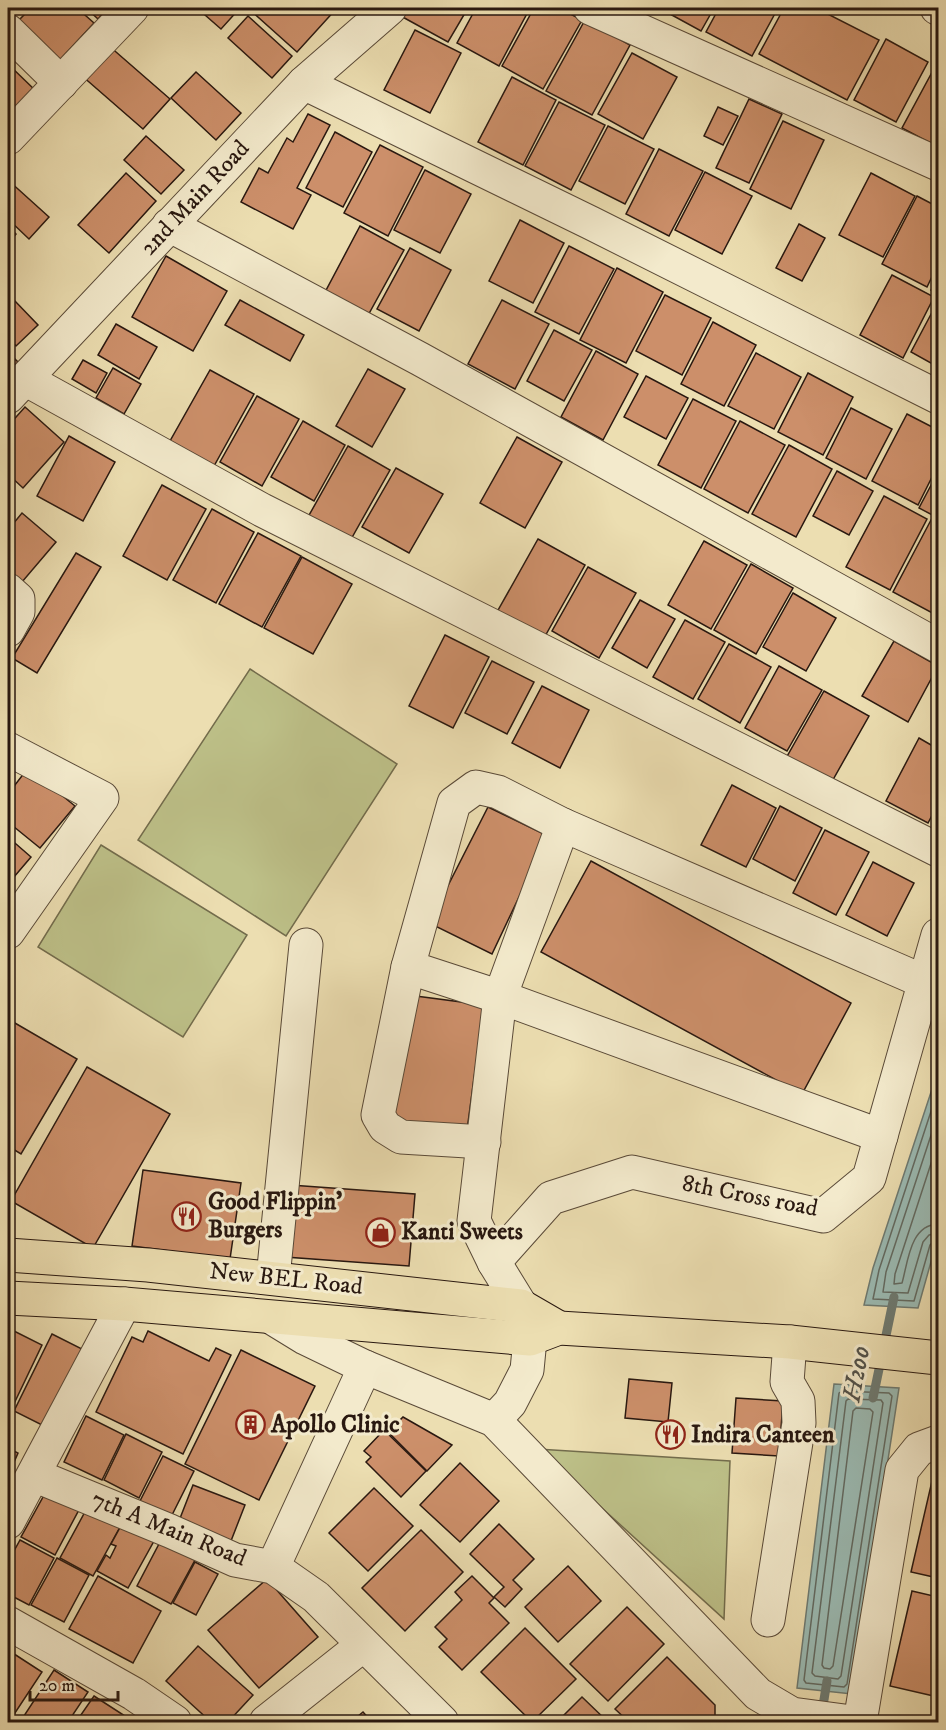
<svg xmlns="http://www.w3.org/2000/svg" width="946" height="1730" font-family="'IM FELL DW Pica',serif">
	<rect width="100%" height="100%" fill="#ecdeb1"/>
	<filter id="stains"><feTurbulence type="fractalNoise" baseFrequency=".00333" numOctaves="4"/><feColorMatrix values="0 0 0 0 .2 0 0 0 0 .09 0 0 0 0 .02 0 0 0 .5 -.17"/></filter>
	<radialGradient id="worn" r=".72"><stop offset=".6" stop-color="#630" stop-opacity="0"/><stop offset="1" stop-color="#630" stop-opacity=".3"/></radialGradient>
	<g fill="#bdc088" stroke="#736c4c" stroke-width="1.5">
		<polygon points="250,669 397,764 286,936 138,840"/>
		<polygon points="101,845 247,935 183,1037 38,947"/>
		<polygon points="537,1449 730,1461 724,1619"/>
	</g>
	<g fill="#9bbbb4" stroke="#6d7a72" stroke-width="1.5">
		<polygon points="938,1071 938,1237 918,1308 864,1305 873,1268"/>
		<polygon points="834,1384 899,1388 852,1694 797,1688"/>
	</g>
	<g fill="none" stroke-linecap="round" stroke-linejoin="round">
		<g stroke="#626a62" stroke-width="1.5">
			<polyline points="938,1090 879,1270 873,1299 914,1301 930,1245 934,1241 938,1240"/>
			<polyline points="938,1114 886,1272 883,1292 908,1293 923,1242 929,1235 938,1233"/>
			<path d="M 938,1142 L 895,1274 L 894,1284 L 902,1283 C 908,1262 910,1225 938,1224"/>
			<polygon points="842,1391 889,1393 892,1396 847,1684 844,1687 806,1683 804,1680 839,1393"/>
			<polygon points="848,1399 881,1400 883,1403 841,1676 838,1679 815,1676 812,1673 846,1401"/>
			<polygon points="856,1408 870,1409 873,1412 833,1666 830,1669 824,1668 822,1665 853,1411"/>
		</g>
		<g stroke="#6d7a72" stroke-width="9">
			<polyline points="873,1398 894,1297"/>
			<polyline points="822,1712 827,1681"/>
		</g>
	</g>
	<g fill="#cc8f6a" stroke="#291810" stroke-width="1.5">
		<polygon points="8,8 20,8 12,15 8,11"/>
		<polygon points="31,8 77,8 94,23 59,61 17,22"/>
		<polygon points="86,8 108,8 98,19"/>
		<polygon points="197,8 240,8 221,29"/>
		<polygon points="252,8 337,8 297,52 250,10"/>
		<polygon points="407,8 468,8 448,42 399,15"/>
		<polygon points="476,8 530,8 499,66 457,43"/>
		<polygon points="534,8 559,8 582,20 543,89 502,66"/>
		<polygon points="659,8 714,8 701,31"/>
		<polygon points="719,8 778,8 752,56 706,32"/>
		<polygon points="784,8 816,8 879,40 847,100 759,54"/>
		<polygon points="248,16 292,56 272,78 228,38"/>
		<polygon points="585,20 630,45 592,115 546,91"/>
		<polygon points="415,30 461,53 430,113 384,90"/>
		<polygon points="886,39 928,62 896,122 854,100"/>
		<polygon points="108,45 170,99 143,129 81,75"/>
		<polygon points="632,53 677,77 643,139 598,114"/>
		<polygon points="937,63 938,64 938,147 902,128"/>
		<polygon points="8,64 37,92 8,123"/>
		<polygon points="196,72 241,113 216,140 171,98"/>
		<polygon points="512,77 556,100 523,165 478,142"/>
		<polygon points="749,99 782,114 749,183 716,168"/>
		<polygon points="559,102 605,125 571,190 525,166"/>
		<polygon points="718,107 738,116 723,145 704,136"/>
		<polygon points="308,114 330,125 297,188 311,195 293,229 241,202 259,168 268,173 287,138 293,142"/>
		<polygon points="783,121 824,140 791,209 750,189"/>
		<polygon points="608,126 654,149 625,204 579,181"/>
		<polygon points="335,132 372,152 343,207 306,188"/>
		<polygon points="146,136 184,170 161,194 124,160"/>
		<polygon points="380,145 423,167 388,236 344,213"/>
		<polygon points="659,149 703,171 669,236 626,214"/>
		<polygon points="425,170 471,194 440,253 394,230"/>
		<polygon points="705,172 752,196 722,254 675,230"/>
		<polygon points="126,173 156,201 109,253 78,225"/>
		<polygon points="871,173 915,196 883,257 839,235"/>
		<polygon points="8,180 49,217 29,239 8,219"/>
		<polygon points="917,196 938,207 938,264 927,287 882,264"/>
		<polygon points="520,220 564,243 533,303 489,281"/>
		<polygon points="799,224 825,238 802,281 776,268"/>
		<polygon points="8,226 16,234 8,244"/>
		<polygon points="360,226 404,250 366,319 323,296"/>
		<polygon points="569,246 614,269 579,334 535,312"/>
		<polygon points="410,248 451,270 419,331 377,309"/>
		<polygon points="166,256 227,291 193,351 132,317"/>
		<polygon points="617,268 663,292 626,363 580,340"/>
		<polygon points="892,275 934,297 903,358 860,335"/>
		<polygon points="938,276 938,293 931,290"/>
		<polygon points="665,295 711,318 682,375 636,351"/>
		<polygon points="14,300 38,325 16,346 8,337 8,306"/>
		<polygon points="240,300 304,335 290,361 225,325"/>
		<polygon points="502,300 549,324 515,389 468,364"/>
		<polygon points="938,301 938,367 911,352"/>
		<polygon points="713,322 756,345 724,406 681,384"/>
		<polygon points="116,324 157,347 139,379 98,355"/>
		<polygon points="554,330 592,350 564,401 527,381"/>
		<polygon points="596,351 638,374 603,440 561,417"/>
		<polygon points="8,352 18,362 8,373"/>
		<polygon points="756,353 801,377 774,429 728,406"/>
		<polygon points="83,360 107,373 96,393 72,379"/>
		<polygon points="113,368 141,384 124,414 96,398"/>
		<polygon points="368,369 405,389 372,447 336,426"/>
		<polygon points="210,370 254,394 214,466 170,441"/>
		<polygon points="808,373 853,397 823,455 778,432"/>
		<polygon points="646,376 688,398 666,439 624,417"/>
		<polygon points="257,396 299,419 262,486 220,462"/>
		<polygon points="693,399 736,421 701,488 658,465"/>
		<polygon points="25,407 64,442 23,488 8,474 8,426"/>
		<polygon points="851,408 892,429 866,479 826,458"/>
		<polygon points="907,414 938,430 938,465 918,505 872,481"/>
		<polygon points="303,421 345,445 314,501 271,477"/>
		<polygon points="740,421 785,445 748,513 704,489"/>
		<polygon points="69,436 115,462 83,521 37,496"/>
		<polygon points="517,437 562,462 525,528 480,503"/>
		<polygon points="789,445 832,469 796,537 752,514"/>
		<polygon points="348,446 390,470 350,541 308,517"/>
		<polygon points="396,468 443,494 409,553 362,527"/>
		<polygon points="837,471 873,491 849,535 813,516"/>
		<polygon points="938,472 938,518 919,508"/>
		<polygon points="162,485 206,509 167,580 123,556"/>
		<polygon points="884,496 927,519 890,590 846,567"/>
		<polygon points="212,509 254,532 216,603 173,580"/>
		<polygon points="22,513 56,542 22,582 8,570 8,530"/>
		<polygon points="931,520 938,525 938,616 893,592"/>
		<polygon points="258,533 301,556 262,627 219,604"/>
		<polygon points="538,539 585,565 544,638 497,612"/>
		<polygon points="704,541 747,565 711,629 668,605"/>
		<polygon points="76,553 101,567 37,673 12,658"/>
		<polygon points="302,557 352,584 313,654 264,628"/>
		<polygon points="751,564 793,588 756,654 714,630"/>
		<polygon points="588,567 636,593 599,658 552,631"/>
		<polygon points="793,593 836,618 806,671 763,647"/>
		<polygon points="640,600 675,619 647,668 612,648"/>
		<polygon points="685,620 725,642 693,699 653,677"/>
		<polygon points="445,635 489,657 453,728 409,706"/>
		<polygon points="894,641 938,666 908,722 862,696"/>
		<polygon points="729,644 771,667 740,723 698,699"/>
		<polygon points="492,661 534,682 507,734 465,713"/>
		<polygon points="779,666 822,690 787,751 745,728"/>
		<polygon points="542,686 589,710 560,768 512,743"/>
		<polygon points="824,691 869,716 830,785 785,760"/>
		<polygon points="919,738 938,749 938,804 928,823 886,801"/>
		<polygon points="28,768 75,806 40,848 8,822 8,794"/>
		<polygon points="732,785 776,808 746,867 701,845"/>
		<polygon points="780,806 822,828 795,881 753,859"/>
		<polygon points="488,807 548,836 492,954 429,923"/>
		<polygon points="825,830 869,852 836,915 793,893"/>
		<polygon points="8,837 31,857 8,884"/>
		<polygon points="591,861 851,1003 802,1094 541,952"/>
		<polygon points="873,862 914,883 887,936 846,915"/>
		<polygon points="408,995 484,1005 467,1130 390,1119"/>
		<polygon points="8,1019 77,1059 21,1154 8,1146"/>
		<polygon points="87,1067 170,1114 93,1248 11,1201"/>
		<polygon points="143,1170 241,1183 230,1259 132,1246"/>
		<polygon points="290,1185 415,1194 409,1266 285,1257"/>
		<polygon points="8,1328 42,1345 10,1412 8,1411"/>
		<polygon points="148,1331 209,1361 216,1348 231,1355 183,1454 96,1412 132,1337 143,1342"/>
		<polygon points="52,1334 82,1349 44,1426 14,1411"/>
		<polygon points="241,1350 315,1386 259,1500 185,1464"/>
		<polygon points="629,1379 672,1383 668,1422 625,1418"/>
		<polygon points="736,1398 783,1401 779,1456 732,1453"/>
		<polygon points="86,1416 124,1435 102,1480 64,1462"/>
		<polygon points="403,1417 452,1445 427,1471 388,1432"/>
		<polygon points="384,1430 426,1471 401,1497 366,1462 371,1457 364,1451"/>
		<polygon points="126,1434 162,1452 139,1498 104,1480"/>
		<polygon points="8,1448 18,1453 8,1476"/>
		<polygon points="163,1456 194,1471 171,1517 140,1501"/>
		<polygon points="460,1463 499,1501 460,1542 420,1505"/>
		<polygon points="932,1481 938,1483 938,1578 911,1572"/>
		<polygon points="193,1485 245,1505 229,1546 177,1526"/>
		<polygon points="48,1488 81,1506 55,1555 21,1537"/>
		<polygon points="374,1488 413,1526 368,1571 329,1533"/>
		<polygon points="86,1510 120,1527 93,1576 60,1558"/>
		<polygon points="122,1524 154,1541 128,1588 97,1571 106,1555 110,1558 116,1546 111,1544"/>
		<polygon points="499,1524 534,1559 513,1580 522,1589 505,1607 494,1597 504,1587 470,1554"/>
		<polygon points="421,1530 463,1572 405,1631 362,1588"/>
		<polygon points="20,1540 54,1558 29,1605 8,1594 8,1562"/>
		<polygon points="160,1542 195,1560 171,1604 137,1586"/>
		<polygon points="57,1558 89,1575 64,1622 31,1605"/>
		<polygon points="195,1562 218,1574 196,1615 173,1603"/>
		<polygon points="568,1566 601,1601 558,1642 525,1607"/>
		<polygon points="98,1576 161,1611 133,1663 69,1629"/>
		<polygon points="472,1576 494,1598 489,1603 509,1623 462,1670 439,1647 447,1639 435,1627 462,1600 455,1592"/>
		<polygon points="267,1579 318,1637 259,1688 208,1630"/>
		<polygon points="912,1591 938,1597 938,1697 890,1686"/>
		<polygon points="627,1607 664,1644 608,1701 570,1664"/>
		<polygon points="525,1628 576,1679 532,1722 481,1672"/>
		<polygon points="198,1646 253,1695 228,1722 211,1722 166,1681"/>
		<polygon points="8,1650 42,1672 9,1722 8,1722"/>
		<polygon points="667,1657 715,1705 715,1722 629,1722 615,1709"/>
		<polygon points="54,1670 88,1692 68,1722 20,1722"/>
		<polygon points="94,1696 125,1716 121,1722 76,1722"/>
		<polygon points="582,1697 608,1722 557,1722"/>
		<polygon points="363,1712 372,1722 351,1722"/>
	</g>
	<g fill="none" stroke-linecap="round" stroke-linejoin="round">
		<defs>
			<g id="minor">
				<polyline points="590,8 938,164"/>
				<polyline points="937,8 938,8"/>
				<polyline points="8,31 61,83"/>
				<polyline points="304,83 591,223 938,397"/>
				<polyline points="8,138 132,8"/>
				<polyline points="169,225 420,359 938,646"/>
				<polyline points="25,379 262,510 938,850"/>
				<polyline points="8,397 304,83 390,8"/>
				<polyline points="8,590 18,599 18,612 8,630"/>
				<polyline points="8,749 102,798 8,932"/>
				<polyline points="408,967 500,997 881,1136"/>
				<polyline points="484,1142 401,1137 385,1127 378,1115 408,967 454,803 476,787 498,792 563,825 925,982"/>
				<polyline points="494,1262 551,1198 632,1172 823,1216 869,1178 938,935"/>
				<polyline points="273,1278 306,945"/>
				<polyline points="274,1319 305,1338 365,1367 494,1420 758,1694 792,1714 852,1722"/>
				<polyline points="494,1420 510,1403 527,1370 530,1339 521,1306 494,1262 474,1221 500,997 563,825"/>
				<polyline points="34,1475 170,1531 235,1560 273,1567 316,1597 442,1722"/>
				<polyline points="8,1522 124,1304"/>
				<polyline points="273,1567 365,1367"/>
				<polyline points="768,1620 799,1423 798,1401 787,1382 790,1342"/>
				<polyline points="8,1623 134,1694 175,1722"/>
				<polyline points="266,1722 363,1645"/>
				<polyline points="860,1722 902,1470 919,1449 938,1442"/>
			</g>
			<g id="major">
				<polyline points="8,1255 148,1265 521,1306 559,1328"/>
				<polyline points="8,1298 124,1304 530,1339 559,1328 790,1342 938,1358"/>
			</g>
		</defs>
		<use href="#minor" stroke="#5a4a38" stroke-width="35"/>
		<use href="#major" stroke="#291810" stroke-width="35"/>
		<use href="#minor" stroke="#f3eacc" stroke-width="33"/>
		<use href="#major" stroke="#ecdeb1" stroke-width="33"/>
	</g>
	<defs>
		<symbol id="restaurant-ring" viewBox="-11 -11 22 22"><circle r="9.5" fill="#f3eacc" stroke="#8f2418" stroke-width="1.5"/><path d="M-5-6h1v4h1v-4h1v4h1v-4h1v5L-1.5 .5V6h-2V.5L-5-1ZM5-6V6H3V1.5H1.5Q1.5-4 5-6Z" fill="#8f2418"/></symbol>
		<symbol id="shop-ring" viewBox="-11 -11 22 22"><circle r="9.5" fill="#f3eacc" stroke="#8f2418" stroke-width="1.5"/><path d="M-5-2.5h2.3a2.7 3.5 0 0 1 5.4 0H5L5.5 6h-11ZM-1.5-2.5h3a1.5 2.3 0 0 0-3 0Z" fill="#8f2418"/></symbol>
		<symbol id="building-ring" viewBox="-11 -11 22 22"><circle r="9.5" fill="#f3eacc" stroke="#8f2418" stroke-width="1.5"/><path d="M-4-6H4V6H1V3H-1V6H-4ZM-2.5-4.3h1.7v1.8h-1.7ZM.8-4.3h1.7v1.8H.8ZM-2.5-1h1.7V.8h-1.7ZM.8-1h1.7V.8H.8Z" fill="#8f2418"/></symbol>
	</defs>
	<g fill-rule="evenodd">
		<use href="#restaurant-ring" x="170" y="1200" width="33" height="33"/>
		<use href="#shop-ring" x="364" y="1216" width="33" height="33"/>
		<use href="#building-ring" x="234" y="1408" width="33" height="33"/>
		<use href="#restaurant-ring" x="654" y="1418" width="33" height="33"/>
	</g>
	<g text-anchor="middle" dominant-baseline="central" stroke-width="6" stroke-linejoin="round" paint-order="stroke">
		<g font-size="24" fill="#291810" stroke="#f3eacc">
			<text transform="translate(195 198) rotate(-47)">2nd Main Road</text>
			<text transform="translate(750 1196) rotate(11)">8th Cross road</text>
			<text transform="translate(286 1279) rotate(6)">New BEL Road</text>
			<text transform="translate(169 1529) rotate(22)">7th A Main Road</text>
		</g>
		<g font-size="24" font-weight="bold" fill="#291810" stroke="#f3eacc" text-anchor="start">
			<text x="208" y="1202">Good Flippin'<tspan x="208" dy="28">Burgers</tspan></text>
			<text x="401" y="1232">Kanti Sweets</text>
			<text x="271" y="1425">Apollo Clinic</text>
			<text x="691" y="1435">Indira Canteen</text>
		</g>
		<g font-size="26" font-style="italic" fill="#515149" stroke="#f3eacc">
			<text transform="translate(857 1374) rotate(-79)">H200</text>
		</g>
	</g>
	<rect width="946" height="1730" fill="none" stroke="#ecdeb1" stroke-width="30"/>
	<rect x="9" y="9" width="928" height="1712" fill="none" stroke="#291810" stroke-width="3"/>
	<rect x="15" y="15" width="916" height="1700" fill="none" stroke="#291810" stroke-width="1.5"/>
	<path d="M30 1691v9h88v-9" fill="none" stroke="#291810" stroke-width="3"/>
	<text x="39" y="1691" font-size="18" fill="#291810" stroke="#f3eacc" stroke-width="4.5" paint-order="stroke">20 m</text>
	<rect width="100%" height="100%" filter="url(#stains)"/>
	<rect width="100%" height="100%" fill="url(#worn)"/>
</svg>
